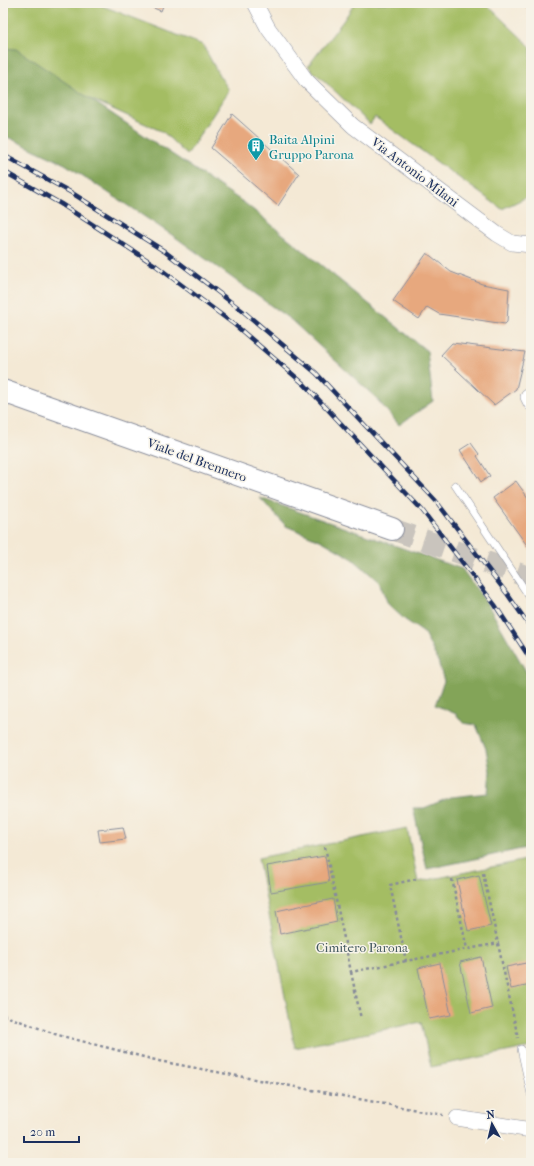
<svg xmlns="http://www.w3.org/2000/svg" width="534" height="1166" font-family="'IM FELL French Canon',serif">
	<rect width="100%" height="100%" fill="#f7f3e8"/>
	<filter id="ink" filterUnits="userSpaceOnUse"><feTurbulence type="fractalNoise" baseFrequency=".025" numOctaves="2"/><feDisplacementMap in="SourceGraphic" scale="8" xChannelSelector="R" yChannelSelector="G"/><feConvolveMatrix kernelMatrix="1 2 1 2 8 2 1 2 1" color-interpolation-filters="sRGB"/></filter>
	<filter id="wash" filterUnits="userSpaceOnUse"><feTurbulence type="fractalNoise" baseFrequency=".012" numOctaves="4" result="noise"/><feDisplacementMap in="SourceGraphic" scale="16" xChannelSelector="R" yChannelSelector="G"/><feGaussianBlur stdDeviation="0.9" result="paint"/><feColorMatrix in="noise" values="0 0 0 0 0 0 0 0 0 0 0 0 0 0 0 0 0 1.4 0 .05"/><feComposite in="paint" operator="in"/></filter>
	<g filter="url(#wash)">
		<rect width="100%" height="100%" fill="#f4e9d5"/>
		<g fill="#a4bd63" stroke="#607660">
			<polygon points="3,3 95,3 203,45 219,75 229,90 187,155 163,132 3,59"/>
			<polygon points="355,3 485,3 531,47 531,195 502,209 375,117 370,124 320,77 310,70 311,69 308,66 343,21"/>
			<polygon points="407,828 418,882 531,859 531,1047 431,1067 421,1022 295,1048 258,858"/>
		</g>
		<g fill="#83a459" stroke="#4f6a5c">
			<polygon points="3,48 16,49 246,204 427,351 433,401 399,425 375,397 291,320 175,237 65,164 3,135"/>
			<polygon points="260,498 462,569 488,605 531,680 531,847 427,869 413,808 424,808 451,797 488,793 490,771 486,749 476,725 463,723 456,714 435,705 444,681 438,661 424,633 404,619 388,604 379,582 353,559 322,541 286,526"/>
		</g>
		<g id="blocks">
			<g fill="#e7a87e">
				<polygon points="141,3 164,3 161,11"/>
				<polygon points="520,3 531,3 531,11"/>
				<polygon points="232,114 299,174 278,206 211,148"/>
				<polygon points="427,253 451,272 482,284 509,289 507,322 505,324 439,314 427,307 419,319 393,301"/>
				<polygon points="452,343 525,352 516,389 494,405 441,355"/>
				<polygon points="471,443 479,454 477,456 490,476 481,482 460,450"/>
				<polygon points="516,481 531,502 531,551 493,498"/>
				<polygon points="123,827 126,839 100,842 98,830"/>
				<polygon points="325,856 329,882 271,892 267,866"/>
				<polygon points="479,875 491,926 468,931 457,880"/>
				<polygon points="333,899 337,922 280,934 276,911"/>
				<polygon points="481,957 492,1008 471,1013 460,962"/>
				<polygon points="531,962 531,985 511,989 506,967"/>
				<polygon points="440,963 451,1015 429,1019 418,968"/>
			</g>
		</g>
	</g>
	<g filter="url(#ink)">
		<use href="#blocks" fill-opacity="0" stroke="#888c9a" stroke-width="1"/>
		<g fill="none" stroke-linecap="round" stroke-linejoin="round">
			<polyline stroke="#c9c4bd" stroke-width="22" stroke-dasharray="22 11" stroke-linecap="butt" points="392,529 531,578"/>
			<defs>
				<g id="service">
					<polyline points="455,485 531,599"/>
					<polyline points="521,1049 531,1094"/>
				</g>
				<g id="minor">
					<polyline points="255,3 268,28 306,80 353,126 497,234 512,243 531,245"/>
					<polyline points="528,397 531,403"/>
					<polyline points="457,1118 531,1130"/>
				</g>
				<polyline id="primary" points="3,391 392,529"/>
			</defs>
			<use href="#service" stroke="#888c9a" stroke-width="8"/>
			<use href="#minor" stroke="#888c9a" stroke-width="16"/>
			<use href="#primary" stroke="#888c9a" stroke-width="24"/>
			<g stroke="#888c9a" stroke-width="2.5" stroke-dasharray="3 3" stroke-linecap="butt">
				<polyline points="325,847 351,972 406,961"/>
				<polyline points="483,873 518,1038"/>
				<polyline points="416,879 390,885 406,961 499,943"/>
				<polyline points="452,879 467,949"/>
				<polyline points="351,972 361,1019"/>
				<polyline points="3,1015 58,1035 159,1061 443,1115"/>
			</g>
			<use href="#service" stroke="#fff" stroke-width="7"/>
			<use href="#minor" stroke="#fff" stroke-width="15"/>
			<use href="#primary" stroke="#fff" stroke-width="22"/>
			<defs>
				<g id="rail">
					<polyline points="3,155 72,193 164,251 244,312 316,373 436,501 508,595 531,628"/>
					<polyline points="3,171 61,204 155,265 235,325 304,384 422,510 495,605 531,660"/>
				</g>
			</defs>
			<use href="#rail" stroke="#1b2f5e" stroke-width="4.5"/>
			<use href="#rail" stroke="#f7f3e8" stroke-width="3" stroke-dasharray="9" stroke-linecap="butt"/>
		</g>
	</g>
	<defs>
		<symbol id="building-pin" viewBox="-11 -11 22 30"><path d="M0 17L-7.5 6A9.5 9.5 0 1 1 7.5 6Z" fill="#0f9aa8" stroke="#f7f3e8"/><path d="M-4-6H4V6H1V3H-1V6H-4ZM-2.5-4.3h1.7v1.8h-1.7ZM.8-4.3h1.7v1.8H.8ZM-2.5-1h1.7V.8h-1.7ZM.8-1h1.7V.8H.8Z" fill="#fff"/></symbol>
	</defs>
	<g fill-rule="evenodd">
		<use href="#building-pin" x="246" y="136" width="20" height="27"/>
	</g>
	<g text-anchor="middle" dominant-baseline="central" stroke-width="3" stroke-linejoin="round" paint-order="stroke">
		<g font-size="13" fill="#0d838f" stroke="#f7f3e8" text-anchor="start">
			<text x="269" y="139">Baita Alpini<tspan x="269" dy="15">Gruppo Parona</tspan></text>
		</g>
		<g font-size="13" fill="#1b2f5e" stroke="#f7f3e8">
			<text transform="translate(415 172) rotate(37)">Via Antonio Milani</text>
			<text transform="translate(197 460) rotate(20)">Viale del Brennero</text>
		</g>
		<g font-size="13" fill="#445a60" stroke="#f7f3e8">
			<text x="362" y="947">Cimitero Parona</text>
		</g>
	</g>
	<rect width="534" height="1166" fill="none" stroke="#f7f3e8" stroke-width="16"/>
	<g transform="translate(492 1124) rotate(352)" stroke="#f7f3e8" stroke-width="3" paint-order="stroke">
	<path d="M0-3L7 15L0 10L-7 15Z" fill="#1b2f5e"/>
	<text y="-6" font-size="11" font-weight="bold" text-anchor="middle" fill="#1b2f5e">N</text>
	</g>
	<path d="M24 1136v6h55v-6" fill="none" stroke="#1b2f5e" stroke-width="2"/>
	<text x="30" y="1136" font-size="12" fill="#1b2f5e" stroke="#f7f3e8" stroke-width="3" paint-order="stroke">20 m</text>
</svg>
